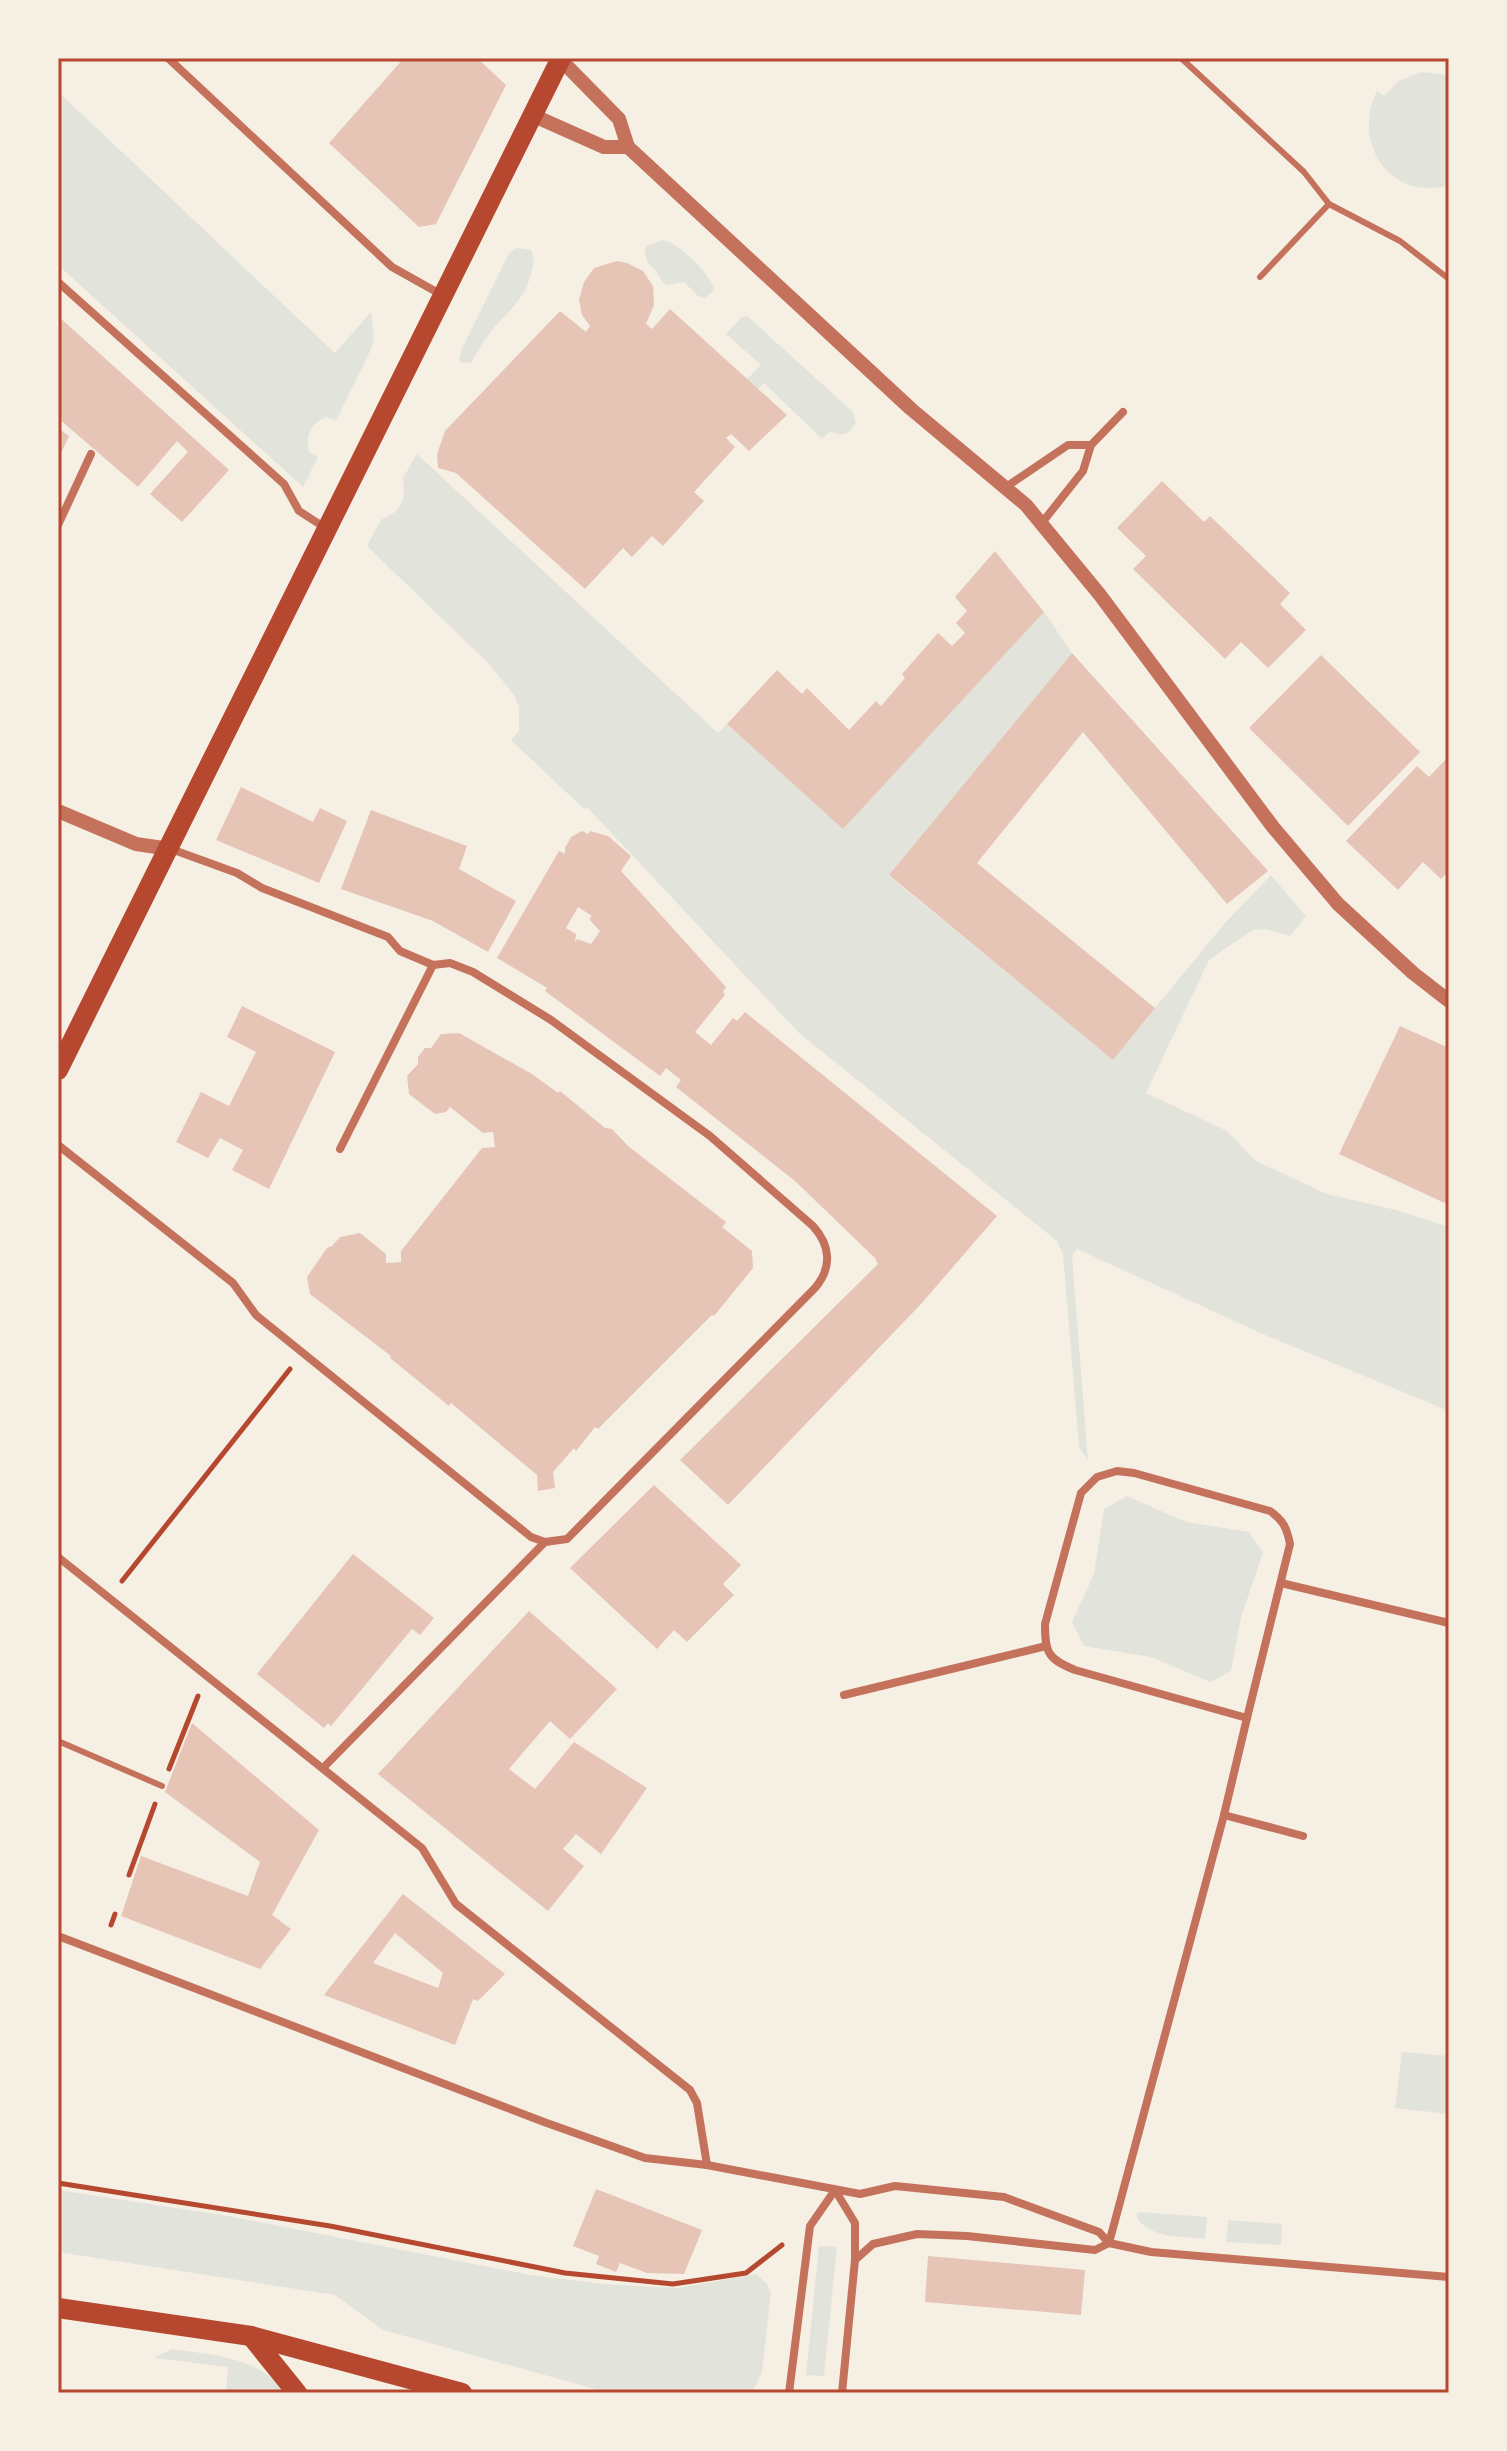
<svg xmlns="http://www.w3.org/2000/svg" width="1507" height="2451" font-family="Raleway,sans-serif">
	<rect width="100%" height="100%" fill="#f6efe4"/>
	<g fill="#e2e4dc">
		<path d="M 1420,72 L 1449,75 L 1449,185 C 1391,202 1351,143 1377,91 L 1384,96 L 1397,82 Z"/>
		<path d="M 58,92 C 151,178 242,267 335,353 L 371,312 L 374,339 L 371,349 L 336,421 L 326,417 C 311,423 305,437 309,452 L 318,457 L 303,487 L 58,265 Z"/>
		<path d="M 663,240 C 676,241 713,276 714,290 L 705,298 L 698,296 L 684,282 L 666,285 C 658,278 658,269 648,263 L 644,250 L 647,246 Z"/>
		<path d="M 517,248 L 531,250 C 536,259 533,264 531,274 C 524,302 505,313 488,335 C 482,343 477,353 472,362 L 462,363 L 459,360 L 461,351 L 509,253 Z"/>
		<path d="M 747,316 L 853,412 L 856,422 C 850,434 842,438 830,431 L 822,439 L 764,383 L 758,389 L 747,379 L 761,365 L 726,334 L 742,317 Z"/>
		<polygon points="417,454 718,733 727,724 843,828 1044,612 1072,653 889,876 1113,1059 1225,923 1271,875 1306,916 1290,936 1266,929 1253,930 1209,960 1146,1093 1227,1131 1256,1161 1327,1194 1396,1210 1449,1227 1449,1411 1265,1335 1077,1249 1072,1256 1088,1461 1079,1447 1063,1254 1057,1241 799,1033 587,807 584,809 511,740 519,731 519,707 514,695 490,665 367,546 381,520 397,511 404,497 403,478"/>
		<polygon points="1127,1496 1186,1522 1249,1532 1263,1553 1241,1617 1231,1671 1210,1682 1151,1657 1084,1646 1072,1622 1094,1574 1104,1509"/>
		<polygon points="1402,2052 1449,2056 1449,2114 1395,2108"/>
		<polygon points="58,2190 228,2216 531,2275 602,2284 678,2288 756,2274 768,2285 771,2293 762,2372 752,2393 609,2393 383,2330 335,2295 58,2252"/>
		<path d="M 1140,2212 L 1207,2217 L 1205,2239 C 1183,2236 1144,2239 1136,2214 Z"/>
		<polygon points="1228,2220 1282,2224 1281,2245 1226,2242"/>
		<polygon points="819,2246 837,2247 824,2376 806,2375"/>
		<path d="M 172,2349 C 214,2355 259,2357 286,2393 L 226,2393 L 228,2367 L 154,2358 Z"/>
	</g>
	<g fill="#e6c5b7" fill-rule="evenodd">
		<polygon points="404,58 477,58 506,85 436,224 419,227 329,143"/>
		<polygon points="617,261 627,263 643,271 653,286 654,305 646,324 652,329 670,309 787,415 749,451 731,434 726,438 735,447 694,492 704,501 663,546 652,536 632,557 623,548 585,589 456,473 438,468 437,454 445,431 560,311 586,332 590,326 582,315 579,300 584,282 594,268"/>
		<polygon points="58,316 229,470 182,522 150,494 188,452 177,441 138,487 58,418"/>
		<polygon points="58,428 69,436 58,460"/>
		<polygon points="1162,481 1204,522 1210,516 1290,593 1280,604 1306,630 1268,668 1241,642 1225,659 1133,569 1146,556 1117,528"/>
		<polygon points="995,551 1044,612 843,829 727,724 777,670 802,694 807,688 849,730 876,701 881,706 905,678 902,674 938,633 952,646 965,633 956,623 967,611 955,597"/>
		<polygon points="1072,653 1268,871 1227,904 1083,732 977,863 1155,1008 1113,1060 889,875"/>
		<polygon points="1321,655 1420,752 1348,826 1249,728"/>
		<polygon points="1449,756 1449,871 1441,879 1423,862 1398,890 1346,841 1417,766 1429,777"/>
		<polygon points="241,787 313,822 320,808 347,821 319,883 216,840"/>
		<polygon points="371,810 467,846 459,869 516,901 488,952 433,921 341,889"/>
		<path d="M 582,831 L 588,834 L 590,831 L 608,836 L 631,856 L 621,871 L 726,987 L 723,992 L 725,995 L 695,1032 L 711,1045 L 733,1018 L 737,1021 L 745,1012 L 997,1216 L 921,1304 L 728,1505 L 680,1460 L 878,1264 L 875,1258 L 795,1181 L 676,1087 L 681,1080 L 666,1068 L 660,1076 L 545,991 L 547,988 L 497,958 L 559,851 L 565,854 L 565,848 L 571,837 ZM 578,907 L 592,916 L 589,919 L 600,931 L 591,944 L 577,939 L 575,942 L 576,934 L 566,928 Z"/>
		<polygon points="242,1006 335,1052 269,1189 232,1170 243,1150 220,1138 208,1158 176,1142 201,1092 229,1106 256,1052 227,1037"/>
		<polygon points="1400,1026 1449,1048 1449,1205 1339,1154"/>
		<polygon points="459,1033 532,1074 558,1093 560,1091 605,1128 612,1129 628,1146 726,1222 722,1227 752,1251 753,1268 714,1316 712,1315 598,1429 595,1427 576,1451 574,1448 553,1472 555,1488 538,1491 537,1475 451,1403 449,1406 390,1358 391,1356 310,1294 307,1277 327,1248 332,1246 340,1237 360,1233 386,1254 386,1263 401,1262 401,1251 482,1148 495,1147 493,1132 483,1133 450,1107 446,1112 435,1114 409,1094 407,1076 418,1064 418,1057 425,1048 431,1048 441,1034"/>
		<polygon points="654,1485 741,1565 723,1584 734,1595 687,1642 674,1630 657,1649 570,1568"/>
		<polygon points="353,1554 434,1618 420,1635 412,1629 331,1726 328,1723 324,1728 257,1674"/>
		<polygon points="529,1611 617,1689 570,1739 550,1721 509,1769 535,1789 574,1742 647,1788 601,1854 576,1834 563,1849 584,1866 548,1911 378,1774"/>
		<polygon points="192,1723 319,1830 272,1915 291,1929 260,1969 121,1916 141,1856 248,1896 260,1862 165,1792"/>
		<path d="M 403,1894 L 505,1974 L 478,2001 L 473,1999 L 455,2045 L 324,1995 ZM 395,1933 L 443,1973 L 438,1988 L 373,1963 Z"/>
		<polygon points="596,2189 702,2230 684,2274 647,2273 620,2263 616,2272 596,2264 599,2256 573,2246"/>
		<polygon points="928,2256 1085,2270 1081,2315 925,2302"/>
	</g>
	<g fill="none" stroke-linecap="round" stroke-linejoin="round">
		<g stroke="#b5482f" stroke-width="5">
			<polyline points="122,1581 290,1369"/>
			<polyline points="169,1769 198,1696"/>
			<polyline points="129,1875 155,1804"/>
			<polyline points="111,1925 115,1914"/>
			<polyline points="58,2183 330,2226 565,2273 673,2284 746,2273 782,2245"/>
		</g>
		<g stroke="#c5725c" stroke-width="6">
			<polyline points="1181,58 1304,172 1329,204 1400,241 1449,279"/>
			<polyline points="1260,277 1329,204"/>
			<polyline points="58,1741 162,1786"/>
		</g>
		<g stroke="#c5725c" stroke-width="8">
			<polyline points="168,58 392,267 442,295"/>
			<polyline points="58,282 284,484 299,511 327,529"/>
			<polyline points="1006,487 1068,445 1091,445"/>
			<polyline points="1041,524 1083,471 1091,445 1123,412"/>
			<polyline points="58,525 91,454"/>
			<path d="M 171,849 L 237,873 L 262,888 L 388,937 L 400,951 L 433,965 L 450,963 L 473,972 L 551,1020 L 710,1136 L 813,1226 C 831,1246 832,1268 815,1288 L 567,1539 L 545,1542 L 323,1768"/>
			<polyline points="58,1145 233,1283 256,1315 531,1537 545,1542"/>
			<polyline points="340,1149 433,965"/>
			<path d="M 1117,1471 L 1134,1473 L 1270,1511 C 1283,1520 1287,1528 1290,1544 L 1247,1718 L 1075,1670 C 1048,1659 1045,1653 1045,1624 L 1081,1493 L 1097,1477 Z"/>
			<polyline points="58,1557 422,1848 456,1904 690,2090 697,2103 707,2165"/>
			<polyline points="1281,1583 1449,1623"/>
			<polyline points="844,1695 1046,1646"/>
			<polyline points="1224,1815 1303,1836"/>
			<polyline points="58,1936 544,2122 645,2158 707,2165 860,2194 895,2186 1004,2197 1099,2232 1109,2243 1151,2252 1449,2277"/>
			<polyline points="835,2190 855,2223 855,2260 842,2393"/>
			<polyline points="1109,2243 1224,1815 1247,1718"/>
			<polyline points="855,2260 873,2244 917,2234 967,2236 1095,2250 1109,2243"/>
			<polyline points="789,2393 810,2226 835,2190"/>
		</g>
		<g stroke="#c5725c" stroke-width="14">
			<polyline points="560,59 619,119 628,147 911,409 1026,505 1100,595 1273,827 1338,904 1413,973 1449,1001"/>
			<polyline points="532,115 604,147 628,147"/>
			<polyline points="58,811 136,844 170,849"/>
		</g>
		<g stroke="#b5482f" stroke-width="20">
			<polyline points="58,1070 561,58"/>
			<polyline points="58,2308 251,2336 462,2393"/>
			<polyline points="251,2336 297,2393"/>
		</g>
	</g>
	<rect width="1507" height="2451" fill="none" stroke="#f6efe4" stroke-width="120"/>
	<rect x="60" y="60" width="1387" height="2331" fill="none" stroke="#b5482f" stroke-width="3"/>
</svg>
